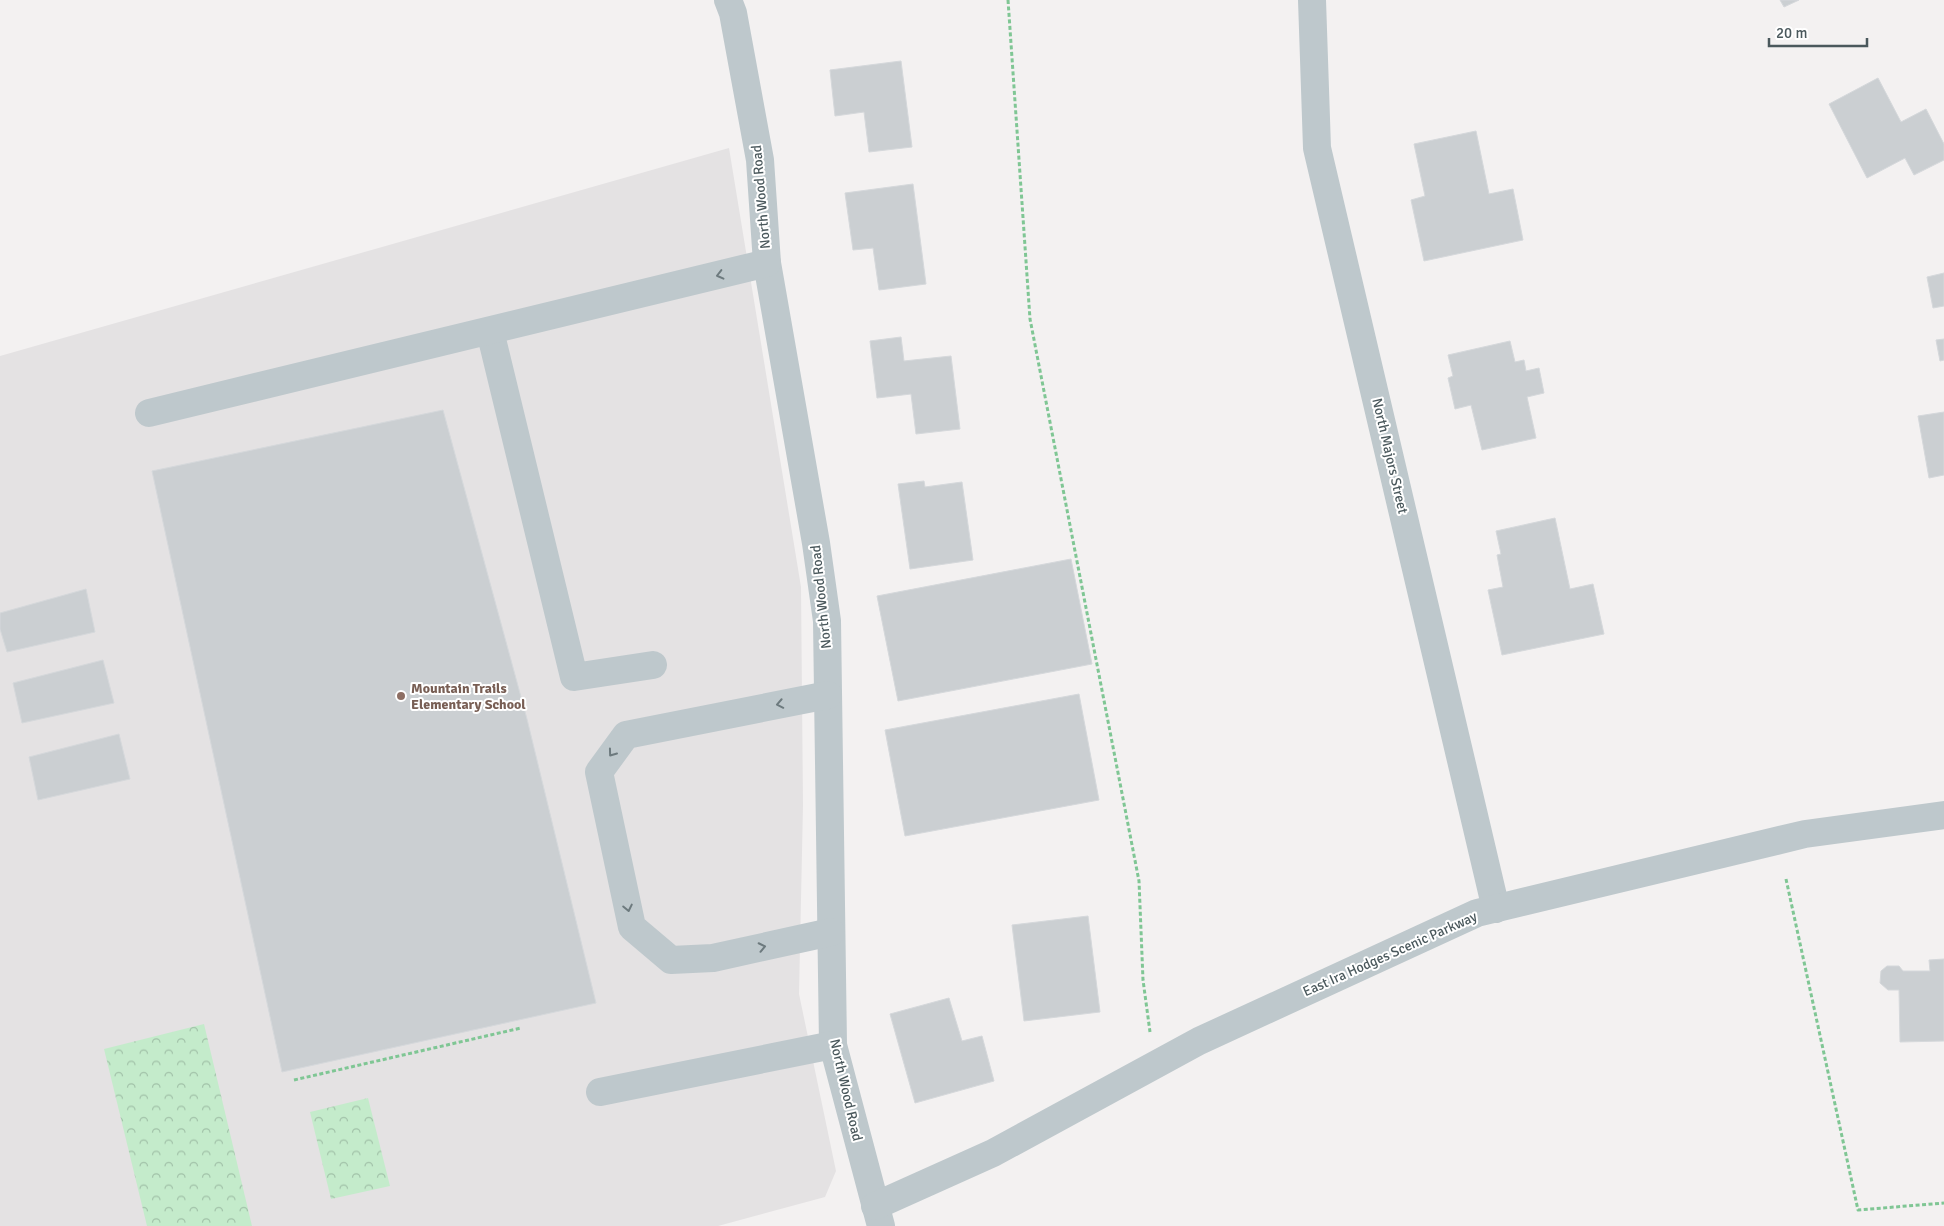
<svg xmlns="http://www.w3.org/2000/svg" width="1944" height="1226" font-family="Signika,sans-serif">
	<defs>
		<pattern id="park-crowns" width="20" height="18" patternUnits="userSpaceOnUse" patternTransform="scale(1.25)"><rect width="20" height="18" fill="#c4ebcb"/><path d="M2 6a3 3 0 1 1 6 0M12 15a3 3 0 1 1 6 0" fill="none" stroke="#a1c1a8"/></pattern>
	</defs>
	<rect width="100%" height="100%" fill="#f3f1f1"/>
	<polygon fill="#e4e2e3" points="729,148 801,587 803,805 799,994 836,1171 825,1197 718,1226 0,1226 0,356"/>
	<g fill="url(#park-crowns)">
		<polygon points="204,1024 252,1226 147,1226 104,1049"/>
		<polygon points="368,1098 390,1186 331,1199 310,1112"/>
	</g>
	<g fill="#cbcfd2" stroke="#d5d8db">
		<polygon points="1780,0 1799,0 1784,7"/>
		<polygon points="901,61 912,147 869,152 864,112 835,116 830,70"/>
		<polygon points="1878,78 1901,122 1926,109 1944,144 1944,160 1914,175 1905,158 1867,178 1829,104"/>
		<polygon points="1476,131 1489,194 1513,189 1523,240 1424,261 1411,200 1425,196 1414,144"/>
		<polygon points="913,184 926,284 879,290 873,248 853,250 845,193"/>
		<polygon points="1944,273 1944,306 1933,308 1927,277"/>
		<polygon points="901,337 904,361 951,356 960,429 916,434 911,394 877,398 870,341"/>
		<polygon points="1944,339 1944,360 1940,361 1936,340"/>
		<polygon points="1510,341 1515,362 1524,360 1526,371 1539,368 1544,393 1527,397 1536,438 1482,450 1471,405 1455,409 1448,378 1453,376 1448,355"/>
		<polygon points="443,410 527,719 596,1003 282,1072 152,471"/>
		<polygon points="1944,412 1944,475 1929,478 1918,416"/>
		<polygon points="924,481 925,487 962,482 973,560 910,569 898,484"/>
		<polygon points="1555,518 1570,589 1593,584 1604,634 1502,655 1488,590 1503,587 1497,555 1501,554 1496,531"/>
		<polygon points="1071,559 1092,664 898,701 877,596"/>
		<polygon points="86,589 95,632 7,652 0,629 0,613"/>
		<polygon points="103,660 114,703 22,723 13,683"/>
		<polygon points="1079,694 1099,800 905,836 885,730"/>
		<polygon points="119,734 130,779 38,800 29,757"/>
		<polygon points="1088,916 1100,1012 1024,1021 1012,925"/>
		<polygon points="1944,959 1944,1041 1900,1042 1899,990 1888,990 1880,983 1881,971 1887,966 1899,966 1903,971 1930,971 1929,960"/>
		<polygon points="949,998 962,1041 982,1036 994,1081 915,1103 890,1014"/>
	</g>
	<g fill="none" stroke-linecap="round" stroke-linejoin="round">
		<g stroke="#7fc694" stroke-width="3" stroke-dasharray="4 2.5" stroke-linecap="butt">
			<polyline points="1008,0 1030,319 1139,881 1143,980 1150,1032"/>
			<polyline points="1786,879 1858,1210 1944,1203"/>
			<polyline points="294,1080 521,1028"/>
		</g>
		<g stroke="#bec8cc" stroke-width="28">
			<polyline points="728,0 733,13 760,160 767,263 816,543 827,621 833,1045 881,1226"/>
			<polyline points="1312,0 1317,148 1496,909"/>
			<polyline points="490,331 574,677 653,665"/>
			<polyline points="149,413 767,263"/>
			<polyline points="828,695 626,735 599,772 632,927 671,960 713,958 831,932"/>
			<polyline points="600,1092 833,1045"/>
			<polyline points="875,1206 993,1153 1199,1041 1477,913 1805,834 1944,815"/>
		</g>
	</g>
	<defs><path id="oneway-chevron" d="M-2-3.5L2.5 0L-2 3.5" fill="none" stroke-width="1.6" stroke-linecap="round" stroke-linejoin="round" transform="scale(1.25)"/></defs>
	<g stroke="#6d7a7e">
		<use href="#oneway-chevron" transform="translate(720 275) rotate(166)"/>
		<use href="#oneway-chevron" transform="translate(780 704) rotate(169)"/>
		<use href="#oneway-chevron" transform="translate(612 753) rotate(126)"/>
		<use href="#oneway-chevron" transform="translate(628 908) rotate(78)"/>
		<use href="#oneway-chevron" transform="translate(762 947) rotate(-12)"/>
	</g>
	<circle fill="#8d6e63" stroke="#fff" stroke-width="2" cx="401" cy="696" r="5"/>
	<g text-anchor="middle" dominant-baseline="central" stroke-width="4" stroke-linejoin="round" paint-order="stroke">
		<g font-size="14" fill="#4a585c" stroke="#fff">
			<text transform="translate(761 197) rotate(-95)">North Wood Road</text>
			<text transform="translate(1390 456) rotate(77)">North Majors Street</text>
			<text transform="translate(821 597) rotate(-96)">North Wood Road</text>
			<text transform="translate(1390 954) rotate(-24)">East Ira Hodges Scenic Parkway</text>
			<text transform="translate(846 1090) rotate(77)">North Wood Road</text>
		</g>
		<g font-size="14" font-weight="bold" fill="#785e54" stroke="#fff" text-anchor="start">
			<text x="411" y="688">Mountain Trails<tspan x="411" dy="16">Elementary School</tspan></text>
		</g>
	</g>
	<path d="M1769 38v8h98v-8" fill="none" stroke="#4a585c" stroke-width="2.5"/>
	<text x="1776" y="38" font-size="15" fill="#4a585c" stroke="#ffffff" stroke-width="4" paint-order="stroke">20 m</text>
</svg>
